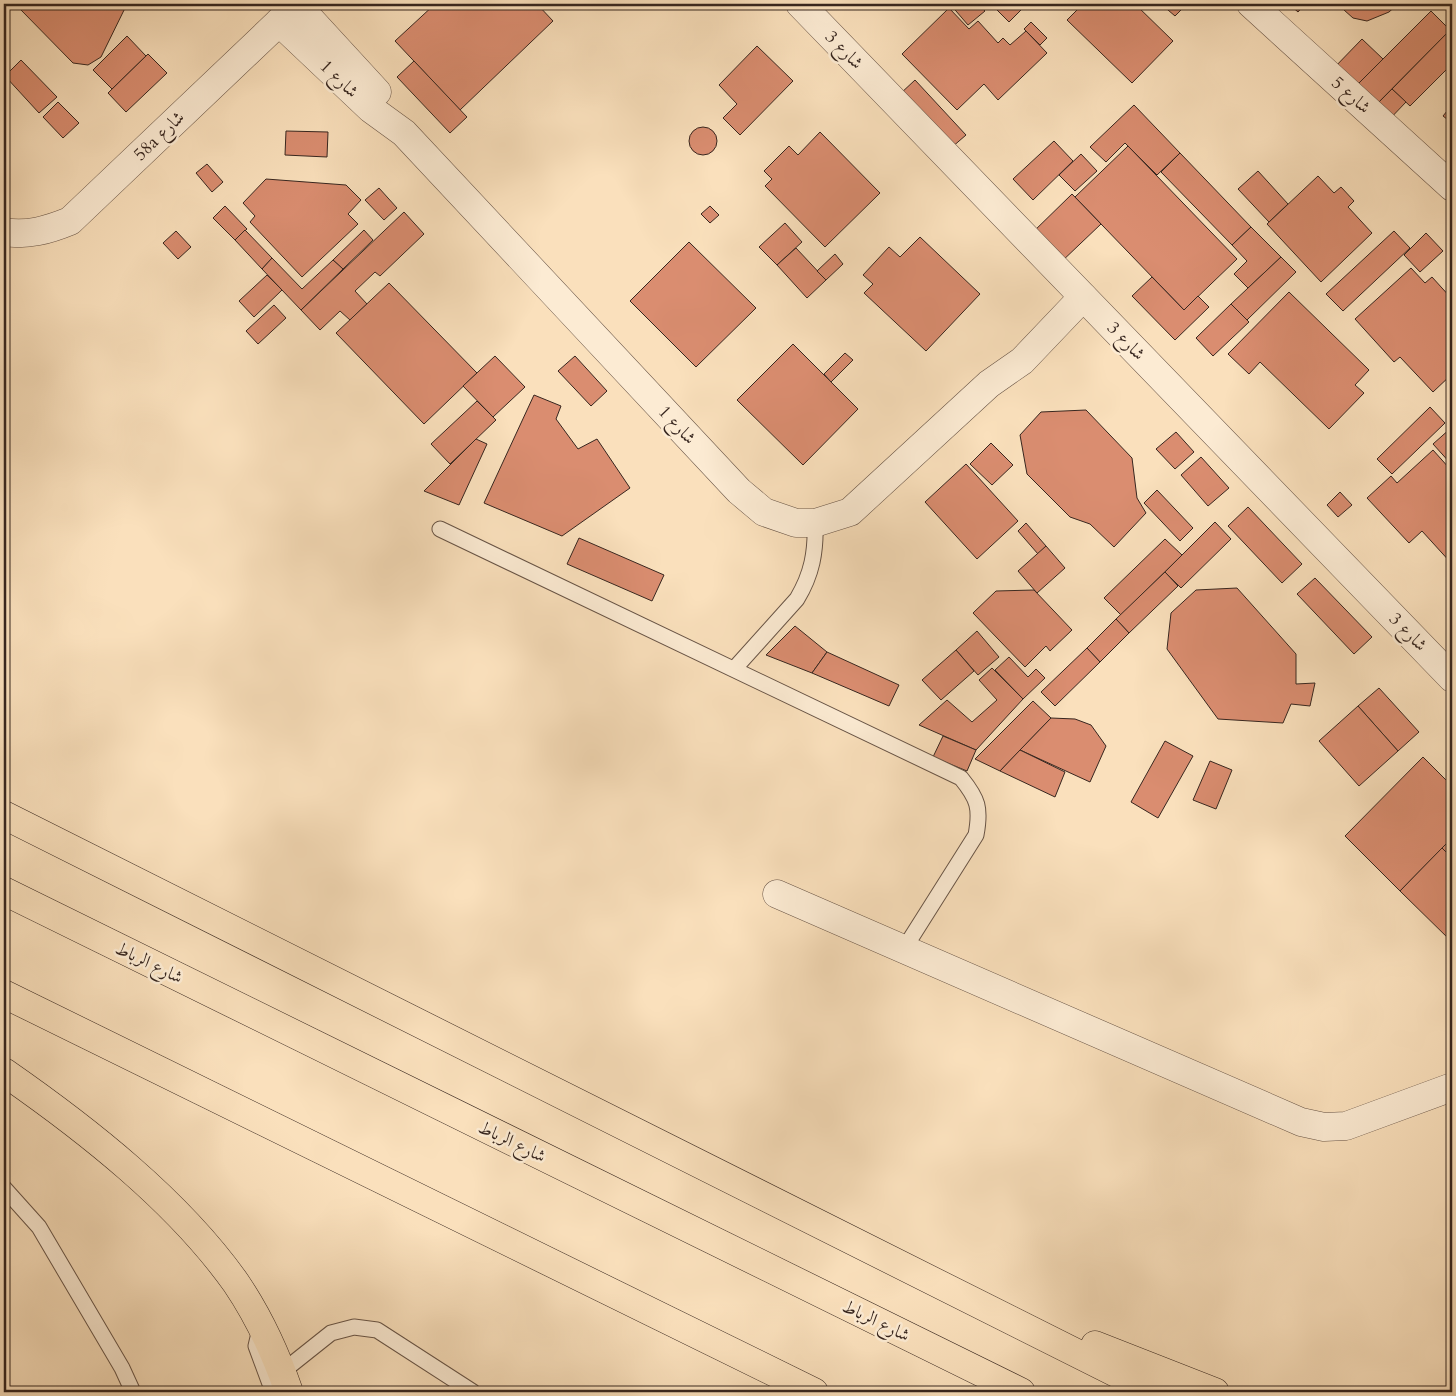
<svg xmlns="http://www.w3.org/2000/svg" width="1456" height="1396" font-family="Cardo,Amiri,serif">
	<rect width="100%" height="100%" fill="#fae0bc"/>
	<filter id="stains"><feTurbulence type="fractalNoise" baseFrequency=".004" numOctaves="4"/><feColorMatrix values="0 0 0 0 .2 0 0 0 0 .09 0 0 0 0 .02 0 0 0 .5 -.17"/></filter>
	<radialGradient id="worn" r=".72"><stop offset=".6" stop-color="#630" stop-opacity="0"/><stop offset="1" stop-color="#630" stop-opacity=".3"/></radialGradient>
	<g fill="#da8d70" stroke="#37261f">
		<polygon points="15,4 28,4 21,10"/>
		<polygon points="28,4 127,4 101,57 88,65 73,63 21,10"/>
		<polygon points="435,4 537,4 553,21 460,110 395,41"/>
		<polygon points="950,4 978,4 985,11 968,25"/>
		<polygon points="991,4 1027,4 1009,22"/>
		<polygon points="1083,4 1135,4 1173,41 1132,83 1067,20"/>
		<polygon points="1161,4 1180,4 1184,7 1175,16"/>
		<polygon points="1289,4 1305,4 1298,12"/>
		<polygon points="1344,4 1398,4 1389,12 1367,21 1353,18 1344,10"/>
		<polygon points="949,8 969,29 978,21 998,43 1003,38 1010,45 1026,31 1047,53 998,100 984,84 957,110 902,54"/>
		<polygon points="1431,11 1450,30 1371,110 1351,91"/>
		<polygon points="1031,22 1047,38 1040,45 1024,29"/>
		<polygon points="1452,28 1452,64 1410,106 1392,89"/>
		<polygon points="127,36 146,56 112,89 93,70"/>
		<polygon points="1362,39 1383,59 1351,91 1331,71"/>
		<polygon points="757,46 793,81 740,135 723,118 737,104 719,85"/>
		<polygon points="148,54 167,73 126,112 108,93"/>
		<polygon points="21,60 57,97 39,113 5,76"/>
		<polygon points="414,61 467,117 450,133 397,77"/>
		<polygon points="915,80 966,135 951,148 900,94"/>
		<polygon points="1392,89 1406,102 1385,124 1371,110"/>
		<polygon points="58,102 79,123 63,138 43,117"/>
		<polygon points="1134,105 1180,153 1157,175 1125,143 1106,162 1090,147"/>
		<polygon points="1452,105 1452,123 1443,116"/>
		<circle cx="703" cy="141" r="14"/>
		<polygon points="286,131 328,132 327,157 285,155"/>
		<polygon points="820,132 880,193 825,247 765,186 772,179 764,171 789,146 798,155"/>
		<polygon points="1054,141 1073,161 1033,200 1013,179"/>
		<polygon points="1128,146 1237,259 1184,310 1075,197"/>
		<polygon points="1180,153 1251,227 1232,245 1161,172"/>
		<polygon points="1081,154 1097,171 1075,191 1059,175"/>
		<polygon points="207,164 223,182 212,192 196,173"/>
		<polygon points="1258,171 1288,204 1269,222 1238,189"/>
		<polygon points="1318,176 1334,193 1341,187 1354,201 1348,207 1372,233 1321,282 1267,224"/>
		<polygon points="266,179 346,185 361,200 348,214 358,224 302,277 250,222 255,216 243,203"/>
		<polygon points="379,188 397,208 384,220 365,200"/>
		<polygon points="1072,194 1101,224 1059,264 1030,235"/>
		<polygon points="225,206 247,229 235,240 213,218"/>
		<polygon points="710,206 719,215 710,223 701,214"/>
		<polygon points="404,212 424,234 380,276 375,272 355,291 367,304 350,320 340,311 320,330 301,310"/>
		<polygon points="785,223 802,242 777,265 759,247"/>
		<polygon points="1251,227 1281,257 1248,288 1234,274 1247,261 1232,245"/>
		<polygon points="245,230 272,258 262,269 235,240"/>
		<polygon points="364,230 373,240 343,269 333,260"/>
		<polygon points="176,231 191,247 178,259 163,243"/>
		<polygon points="1394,231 1410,248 1343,311 1326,294"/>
		<polygon points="1426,233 1443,251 1420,272 1404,255"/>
		<polygon points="920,237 980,294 926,351 864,293 873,284 863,275 889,247 900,257"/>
		<polygon points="689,242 756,308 696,367 630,301"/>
		<polygon points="796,248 826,280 807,298 777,265"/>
		<polygon points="835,254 843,264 826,280 817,271"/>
		<polygon points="1281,257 1296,272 1247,320 1231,304"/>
		<polygon points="272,258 302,289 333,260 343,269 301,310 262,269"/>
		<polygon points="1411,268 1425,283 1432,277 1452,299 1452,374 1433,392 1400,357 1394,362 1355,319"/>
		<polygon points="267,275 282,290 254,317 239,301"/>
		<polygon points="1152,277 1184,310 1198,296 1209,307 1175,340 1132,296"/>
		<polygon points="389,283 477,373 424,424 336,333"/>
		<polygon points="1289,292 1369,370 1355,385 1364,393 1329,429 1260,362 1249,374 1228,354"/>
		<polygon points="1231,304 1249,322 1213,356 1196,338"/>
		<polygon points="274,305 286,318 258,344 246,331"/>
		<polygon points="793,344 858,409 803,465 737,400"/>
		<polygon points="845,353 853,360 831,382 824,374"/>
		<polygon points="495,356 525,387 493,417 463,386"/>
		<polygon points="575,356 607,391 591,406 558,371"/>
		<polygon points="534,395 561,406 556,419 578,449 597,439 630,488 562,536 484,503"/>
		<polygon points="477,401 496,420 450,464 431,444"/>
		<polygon points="1430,407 1445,423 1392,474 1377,459"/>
		<polygon points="1086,410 1132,458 1137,498 1146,513 1114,547 1090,524 1070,517 1027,474 1020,435 1041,412"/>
		<polygon points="1451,428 1452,429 1452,465 1433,444"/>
		<polygon points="1176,432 1194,452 1175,469 1156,449"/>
		<polygon points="476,439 487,444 459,505 424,491"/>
		<polygon points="991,443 1013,465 992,485 970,464"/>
		<polygon points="1433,450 1450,469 1452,467 1452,564 1422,531 1409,543 1367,498 1391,476 1397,483"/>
		<polygon points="1201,457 1229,488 1208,506 1181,475"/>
		<polygon points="966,464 1018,521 977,559 925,502"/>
		<polygon points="1157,490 1193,528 1180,541 1144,503"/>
		<polygon points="1340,492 1352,505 1338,517 1327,505"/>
		<polygon points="1248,507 1302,564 1282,583 1228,526"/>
		<polygon points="1215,522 1231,539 1181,588 1165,572"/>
		<polygon points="1026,523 1046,546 1038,554 1018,531"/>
		<polygon points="579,538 664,575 652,601 567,564"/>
		<polygon points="1165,539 1182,555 1121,615 1104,598"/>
		<polygon points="1046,546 1065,568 1037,593 1018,571"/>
		<polygon points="1165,572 1178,586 1129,633 1116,619"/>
		<polygon points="1315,578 1372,637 1354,654 1297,594"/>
		<polygon points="1237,588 1296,654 1296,684 1315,683 1310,706 1291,704 1283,723 1218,719 1167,649 1171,613 1196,590"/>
		<polygon points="1034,590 1072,630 1050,651 1046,646 1025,667 973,613 996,591"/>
		<polygon points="1116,619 1129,633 1100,662 1087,648"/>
		<polygon points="795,626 827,652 812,673 766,655"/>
		<polygon points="977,631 999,657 978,675 956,650"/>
		<polygon points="1087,648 1100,662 1055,706 1041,692"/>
		<polygon points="956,650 974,671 941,700 922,680"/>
		<polygon points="827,652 899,685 889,706 812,673"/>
		<polygon points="1009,657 1028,677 1036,669 1045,678 1023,699 995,670"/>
		<polygon points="992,668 1023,699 976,750 919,725 947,700 972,722 997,700 979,680"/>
		<polygon points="1379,688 1419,732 1398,751 1358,706"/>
		<polygon points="1033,701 1051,718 1000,771 975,759"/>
		<polygon points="1358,706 1398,751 1359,786 1319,741"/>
		<polygon points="1051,718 1075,719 1091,725 1106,746 1090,782 1020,750"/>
		<polygon points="943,736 976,750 967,771 933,757"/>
		<polygon points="1165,741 1193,756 1158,818 1131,802"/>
		<polygon points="1020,750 1065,772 1055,797 1000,771"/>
		<polygon points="1423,757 1452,786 1452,838 1400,891 1345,836"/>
		<polygon points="1210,761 1232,770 1216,809 1193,800"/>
		<polygon points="1452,838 1452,858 1442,848"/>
		<polygon points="1442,848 1452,858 1452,942 1400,891"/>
	</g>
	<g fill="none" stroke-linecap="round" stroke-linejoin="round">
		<defs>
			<g id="service">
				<path d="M 440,529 L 961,778 C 978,799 981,808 976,835 L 904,949"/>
				<path d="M 735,668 L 797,599 C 812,574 816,552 815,523"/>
				<polyline points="4,1188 39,1227 122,1368 133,1392"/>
				<polyline points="260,1329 256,1346 273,1392"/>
				<polyline points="282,1372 331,1333 354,1327 377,1330 473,1392"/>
			</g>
			<g id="minor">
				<polyline points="800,4 1452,678"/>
				<polyline points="1251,4 1452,187"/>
				<polyline points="297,5 377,92"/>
				<polyline points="279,22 371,109 404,133 739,491 764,512 796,523 815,523 850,512 989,384 1022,361 1083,297"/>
				<path d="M 4,232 C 27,236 48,230 70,221 L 298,4"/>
				<polyline points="777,894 1301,1122 1324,1127 1346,1126 1452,1087"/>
			</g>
			<g id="motorway">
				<polyline points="4,815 1154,1392"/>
				<polyline points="4,891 1021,1392"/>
				<polyline points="4,994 814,1392"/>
				<path d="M 4,1072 C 86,1129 178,1201 236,1283 C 259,1317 276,1354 289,1392"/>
				<polyline points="1095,1345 1215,1392"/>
			</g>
		</defs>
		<use href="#service" stroke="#685446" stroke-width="17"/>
		<use href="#minor" stroke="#685446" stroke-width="29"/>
		<use href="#motorway" stroke="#37261f" stroke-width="29"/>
		<use href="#service" stroke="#fcebd3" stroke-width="15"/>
		<use href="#minor" stroke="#fcebd3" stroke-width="28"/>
		<use href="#motorway" stroke="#fae0bc" stroke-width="28"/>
	</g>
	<g text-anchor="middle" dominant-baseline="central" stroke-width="5" stroke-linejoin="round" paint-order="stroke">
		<g font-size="18" fill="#37261f" stroke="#fcebd3">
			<text transform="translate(844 50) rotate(46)">شارع 3</text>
			<text transform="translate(339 79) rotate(44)">شارع 1</text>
			<text transform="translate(1351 95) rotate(42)">شارع 5</text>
			<text transform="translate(159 136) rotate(-44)">58a شارع</text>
			<text transform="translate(1126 341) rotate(46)">شارع 3</text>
			<text transform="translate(677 425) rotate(47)">شارع 1</text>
			<text transform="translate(1408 632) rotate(46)">شارع 3</text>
			<text transform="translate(149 963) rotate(26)">شارع الرباط</text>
			<text transform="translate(512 1142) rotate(26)">شارع الرباط</text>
			<text transform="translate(876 1321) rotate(26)">شارع الرباط</text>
		</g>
	</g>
	<rect width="1456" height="1396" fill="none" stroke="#fae0bc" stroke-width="20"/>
	<rect x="5" y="5" width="1446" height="1386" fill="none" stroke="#37261f" stroke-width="2.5"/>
	<rect x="10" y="10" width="1436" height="1376" fill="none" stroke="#37261f"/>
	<rect width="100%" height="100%" filter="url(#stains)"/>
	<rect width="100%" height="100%" fill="url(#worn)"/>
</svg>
